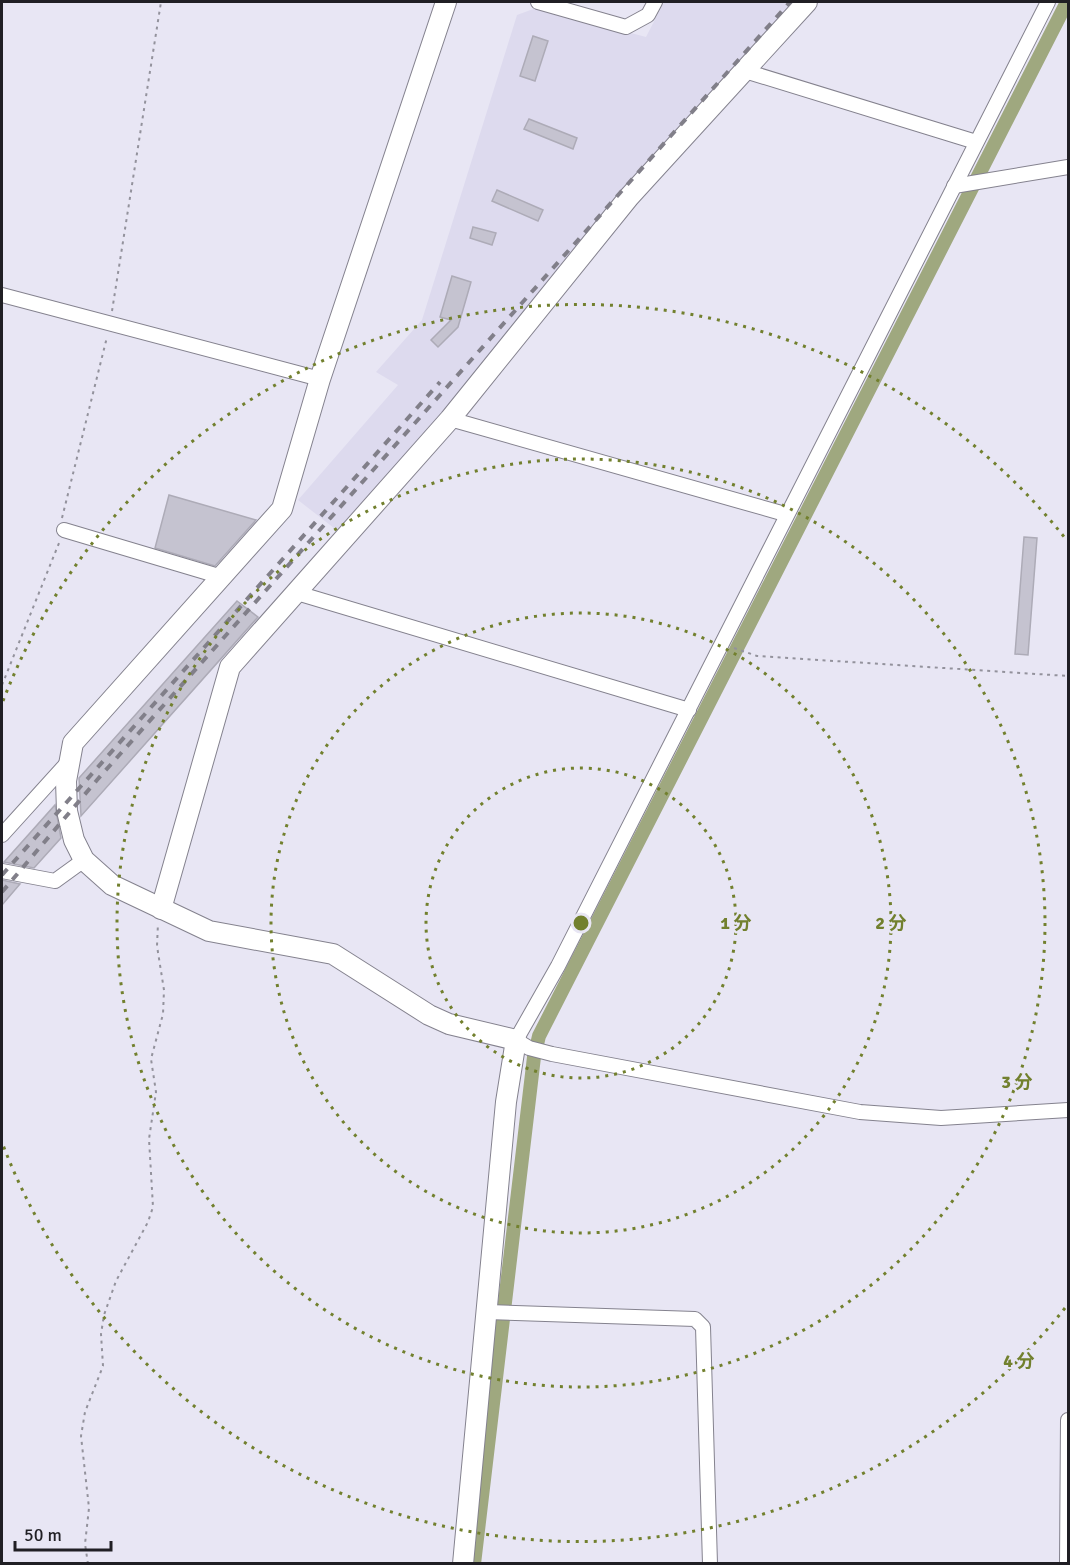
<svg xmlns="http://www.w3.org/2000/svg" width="1070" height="1565" font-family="Signika,'Noto Sans JP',sans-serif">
	<rect width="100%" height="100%" fill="#e8e6f4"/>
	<polygon fill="#dddaee" points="664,2 805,2 708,104 339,532 298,500 398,385 376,372 422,320 517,15 536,8 646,37"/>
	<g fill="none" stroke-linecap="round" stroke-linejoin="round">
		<polyline stroke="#9fa87f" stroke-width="14" points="474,1564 534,1057 539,1036 1067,2"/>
	</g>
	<g fill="#c5c3d0" stroke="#adabb7" stroke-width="1.5">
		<polygon points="533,36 548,41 535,81 520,76"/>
		<polygon points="529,119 577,138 573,149 524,129"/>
		<polygon points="497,190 543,210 538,221 492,201"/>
		<polygon points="473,227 496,233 492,245 470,238"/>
		<polygon points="452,276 471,282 458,327 438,347 431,340 451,320 440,317"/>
		<polygon points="169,495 256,520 215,566 155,548"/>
		<polygon points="1024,537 1037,538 1028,655 1015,654"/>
		<polygon points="237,601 258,617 81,816 79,778"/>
		<polygon points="55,805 61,838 34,868 4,862"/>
		<polygon points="2,880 20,884 2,905"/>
	</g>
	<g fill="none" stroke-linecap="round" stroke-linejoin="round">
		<defs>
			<g id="street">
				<polyline points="538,2 626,27 648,15 655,2"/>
				<polyline points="1048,2 558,966 516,1040 529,1048 552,1054 860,1112 941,1118 1068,1110"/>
				<polyline points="745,71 976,142"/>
				<polyline points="954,186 1068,167"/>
				<polyline points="2,295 320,379"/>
				<polyline points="450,419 785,514"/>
				<polyline points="64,530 222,577"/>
				<polyline points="297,593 689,710"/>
				<polyline points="2,835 69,761"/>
				<polyline points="2,871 55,881 84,860"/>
				<polyline points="488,1312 695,1319 703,1327 710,1564"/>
				<polyline points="1067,1564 1068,1420"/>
			</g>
			<g id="secondary">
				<polyline points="446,2 320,379 282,509 73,743 66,781 67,811 74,840 84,860 112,885 209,931 333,954 429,1015 449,1024 516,1040 506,1102 463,1564"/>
				<polyline points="161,909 230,667 450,419 629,197 807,2"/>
			</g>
		</defs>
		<use href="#street" stroke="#84828e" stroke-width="16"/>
		<use href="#secondary" stroke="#84828e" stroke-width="22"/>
		<g stroke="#93929c" stroke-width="2" stroke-dasharray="3 4.5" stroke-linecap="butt">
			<polyline points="112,311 161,2"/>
			<polyline points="62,518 107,337"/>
			<polyline points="734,648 757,656 1068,676"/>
			<polyline points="2,685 59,543"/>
			<polyline points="88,1564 85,1544 89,1508 81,1436 85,1412 103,1366 101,1334 104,1315 116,1281 148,1222 153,1207 149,1139 156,1092 151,1059 163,1014 164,990 157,946 158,923"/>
		</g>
		<use href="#street" stroke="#fff" stroke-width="14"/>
		<use href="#secondary" stroke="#fff" stroke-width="20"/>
		<g stroke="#817f89" stroke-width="4" stroke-dasharray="8 8" stroke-linecap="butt">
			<polyline points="2,875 440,382"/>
			<polyline points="2,892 97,780 790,2"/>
		</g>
	</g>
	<g fill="none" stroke="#72802e" stroke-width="3" stroke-dasharray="3 6">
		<circle cx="581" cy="923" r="155"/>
		<circle cx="581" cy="923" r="310"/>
		<circle cx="581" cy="923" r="464"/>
		<path d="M1065 1308A619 619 0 0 1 3 1145M3 701A619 619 0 0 1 1065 538"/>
	</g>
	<circle cx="581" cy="923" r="9" fill="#72802e" stroke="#e8e6f4" stroke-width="3"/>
	<g font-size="18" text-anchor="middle" font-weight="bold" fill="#72802e" stroke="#e8e6f4" stroke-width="4.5" stroke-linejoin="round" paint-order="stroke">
		<text x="736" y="929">1 分</text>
		<text x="891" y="929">2 分</text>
		<text x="1017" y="1088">3 分</text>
		<text x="1019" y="1367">4 分</text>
	</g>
	<rect width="1070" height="1565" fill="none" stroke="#201f24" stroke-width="6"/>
	<path d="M15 1541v9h96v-9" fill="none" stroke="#201f24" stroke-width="3"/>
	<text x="24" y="1541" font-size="18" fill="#201f24" stroke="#e8e6f4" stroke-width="4.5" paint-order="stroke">50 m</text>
</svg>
